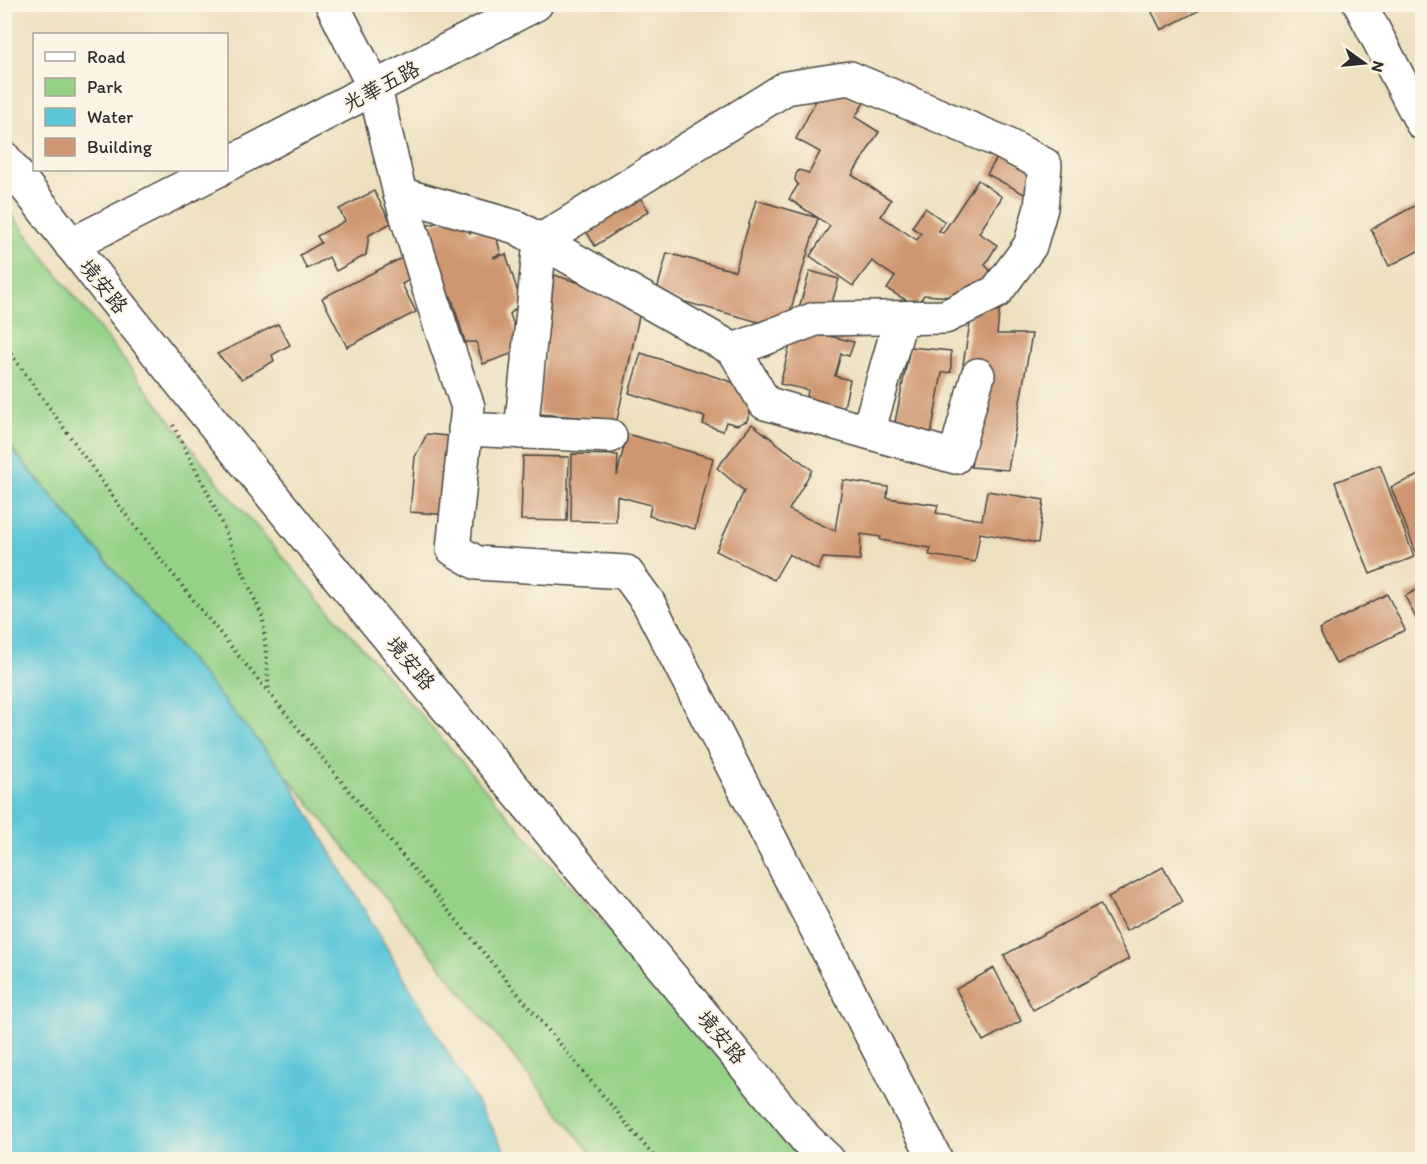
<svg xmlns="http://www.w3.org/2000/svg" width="1427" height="1164" font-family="Itim,'LXGW WenKai TC',sans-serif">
	<rect width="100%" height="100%" fill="#fcf5e5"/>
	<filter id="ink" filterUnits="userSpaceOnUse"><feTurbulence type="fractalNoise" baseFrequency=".0167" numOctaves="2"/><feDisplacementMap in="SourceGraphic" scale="12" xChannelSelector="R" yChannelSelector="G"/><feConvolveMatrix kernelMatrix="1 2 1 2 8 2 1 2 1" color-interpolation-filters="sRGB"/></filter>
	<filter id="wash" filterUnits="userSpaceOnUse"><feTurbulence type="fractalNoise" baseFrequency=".008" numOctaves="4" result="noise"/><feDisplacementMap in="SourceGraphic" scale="24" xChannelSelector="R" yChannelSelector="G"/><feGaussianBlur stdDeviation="1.35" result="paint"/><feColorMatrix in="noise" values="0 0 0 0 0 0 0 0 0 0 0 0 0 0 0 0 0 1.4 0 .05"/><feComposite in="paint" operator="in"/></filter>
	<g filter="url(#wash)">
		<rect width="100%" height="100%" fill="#ede0bf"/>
		<polygon fill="#95d288" stroke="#607e5a" stroke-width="1.5" points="4,205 222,487 594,914 815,1159 596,1159 284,772 5,440"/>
		<polygon fill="#5dc7d8" stroke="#447982" stroke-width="1.5" points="4,440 284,772 510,1159 5,1159"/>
		<g id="blocks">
			<g fill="#cf9771">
				<polygon points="1148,4 1205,4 1206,7 1161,30"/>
				<polygon points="842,88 864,103 855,117 879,132 852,175 891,200 881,216 917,240 921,234 912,227 925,208 945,222 939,231 943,233 978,180 1002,197 979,233 997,245 985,265 996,277 952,297 924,295 916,306 887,289 895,277 872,261 853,286 810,256 830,226 818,218 785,329 656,294 667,253 735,271 756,200 818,218 789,199 798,185 795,180 796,174 799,170 809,173 820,152 796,139 821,91"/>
				<polygon points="1003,148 1042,171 1028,196 987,174"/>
				<polygon points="633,187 649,211 595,246 580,221"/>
				<polygon points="374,191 391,223 369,235 366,255 336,271 329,257 307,269 300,255 321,243 317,236 345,221 339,209"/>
				<polygon points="1422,202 1422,249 1389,266 1371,229"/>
				<polygon points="464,214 470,233 493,226 501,254 494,256 494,258 506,254 521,303 510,314 522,350 483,364 476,342 465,342 451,296 445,298 423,227"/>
				<polygon points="408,255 418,275 402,284 416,312 347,347 322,298"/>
				<polygon points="810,271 839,279 828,316 799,308"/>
				<polygon points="554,275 642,302 617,420 539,414"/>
				<polygon points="1001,294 997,334 1032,334 1008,470 971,467 985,365 963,364 973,306"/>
				<polygon points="278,324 290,345 272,355 274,361 242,379 217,354"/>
				<polygon points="808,331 854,342 849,356 841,354 835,376 850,380 843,412 805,409 808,390 780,384 792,337"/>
				<polygon points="910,347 951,351 951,372 942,373 931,435 894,427"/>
				<polygon points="641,353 757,390 747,421 737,425 726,422 723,431 703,424 705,417 629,393"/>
				<polygon points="752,424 812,470 789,510 835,531 843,480 888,487 887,498 938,505 936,513 982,520 987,491 1044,500 1038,543 980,533 975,562 929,555 931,548 880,540 881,537 861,534 860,560 823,558 818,570 789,554 774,580 716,551 744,491 717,468"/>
				<polygon points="427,434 458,437 451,515 410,512 415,457"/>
				<polygon points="627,434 713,458 695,529 649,516 651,505 617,496 616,522 571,521 572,454 618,455 617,476"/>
				<polygon points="523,456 569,457 567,521 521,520"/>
				<polygon points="1380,465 1414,557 1370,574 1335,482"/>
				<polygon points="1422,474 1422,556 1418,558 1391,487"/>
				<polygon points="1422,587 1422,631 1405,596"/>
				<polygon points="1387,594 1405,630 1336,664 1319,629"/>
				<polygon points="1163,867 1182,902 1126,931 1108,897"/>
				<polygon points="1100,904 1129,959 1033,1010 1004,955"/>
				<polygon points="994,968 1021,1021 983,1041 956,989"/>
			</g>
		</g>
	</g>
	<g filter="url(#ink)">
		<use href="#blocks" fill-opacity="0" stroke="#484641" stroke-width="1.5"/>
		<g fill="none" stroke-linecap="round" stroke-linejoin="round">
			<defs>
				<g id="minor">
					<polyline points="332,4 375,89 400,194 441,328 468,407 453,549 477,563 626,572 648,602 936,1160"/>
					<polyline points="1360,4 1422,123"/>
					<path d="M 4,158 C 262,493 537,814 806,1139 L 828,1160"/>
					<polyline points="226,165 536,4"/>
					<polyline points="400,194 516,227 734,350 815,319 945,317 996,292 1030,246 1041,208 1045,165 999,141 850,78 786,88 540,241 521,432"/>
					<polyline points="71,245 218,170"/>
					<polyline points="734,350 765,403 955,457 978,375"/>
					<polyline points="465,429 610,436"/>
					<polyline points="868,432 901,318"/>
				</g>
			</defs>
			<use href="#minor" stroke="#484641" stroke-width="36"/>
			<g stroke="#484641" stroke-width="4" stroke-dasharray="1.5 4.5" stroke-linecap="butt">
				<polyline points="4,344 126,515 206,616 391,842 657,1160"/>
				<polyline points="173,425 211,499 263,618 269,692"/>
			</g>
			<use href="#minor" stroke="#fff" stroke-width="33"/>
		</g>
	</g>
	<g text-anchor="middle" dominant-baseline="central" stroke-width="4.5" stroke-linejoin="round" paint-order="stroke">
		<g font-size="21" fill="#2b2b2b" stroke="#fcf5e5">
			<text transform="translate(381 86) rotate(-28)">光華五路</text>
			<text transform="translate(104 286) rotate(51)">境安路</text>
			<text transform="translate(411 663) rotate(50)">境安路</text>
			<text transform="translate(722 1037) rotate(50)">境安路</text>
		</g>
	</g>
	<rect width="1427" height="1164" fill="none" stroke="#fcf5e5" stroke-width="24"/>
	<rect x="33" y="33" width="195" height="138" fill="#fcf5e5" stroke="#a8a49b" stroke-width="1.5"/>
	<rect x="45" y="52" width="30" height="9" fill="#ffffff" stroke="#a8a49b" stroke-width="1.5"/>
	<text x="87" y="63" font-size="18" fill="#2b2b2b">Road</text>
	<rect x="45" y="78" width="30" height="18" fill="#95d288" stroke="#a8a49b" stroke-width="1.5"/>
	<text x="87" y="93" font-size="18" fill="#2b2b2b">Park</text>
	<rect x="45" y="108" width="30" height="18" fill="#5dc7d8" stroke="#a8a49b" stroke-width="1.5"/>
	<text x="87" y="123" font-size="18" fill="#2b2b2b">Water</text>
	<rect x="45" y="138" width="30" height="18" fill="#cf9771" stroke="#a8a49b" stroke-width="1.5"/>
	<text x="87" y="153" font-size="18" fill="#2b2b2b">Building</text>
	<g transform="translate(1364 63) rotate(105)" stroke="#fcf5e5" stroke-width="4.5" paint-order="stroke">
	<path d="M0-4.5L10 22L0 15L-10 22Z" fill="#2b2b2b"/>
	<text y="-9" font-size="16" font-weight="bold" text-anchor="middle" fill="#2b2b2b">N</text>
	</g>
</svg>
